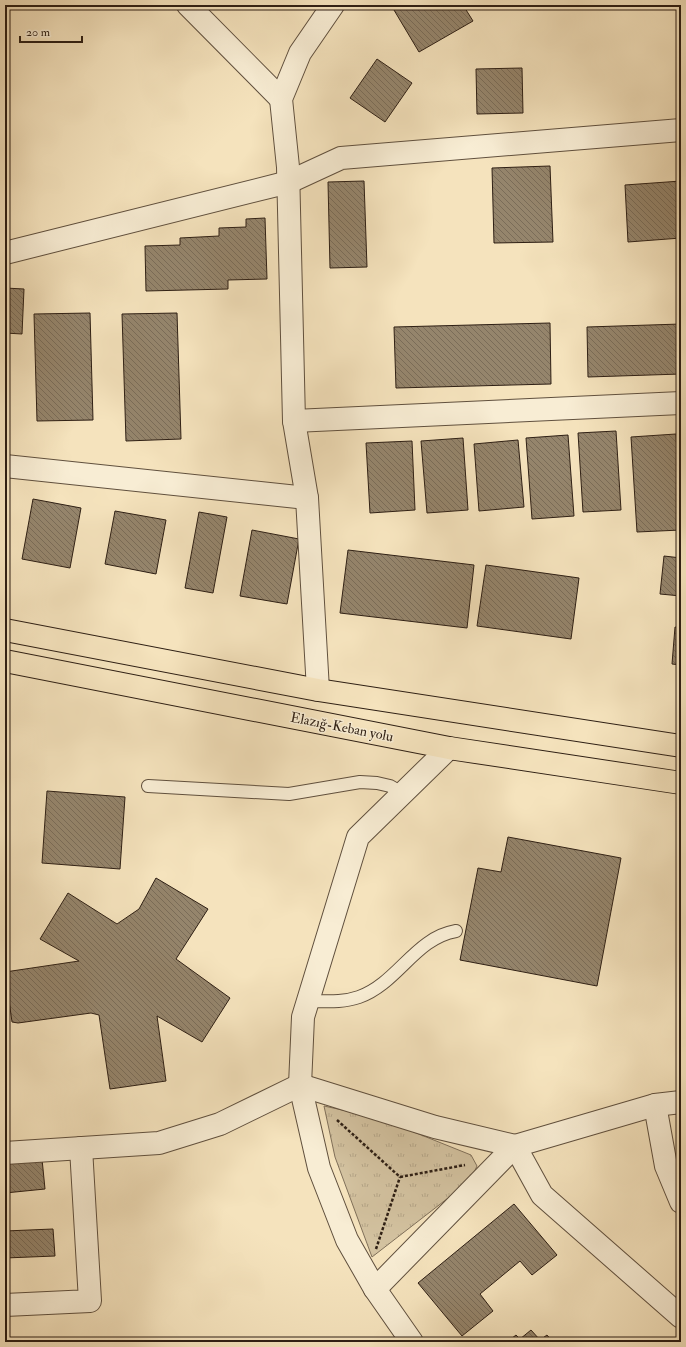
<svg xmlns="http://www.w3.org/2000/svg" width="686" height="1347" font-family="'IM FELL Double Pica',serif">
	<defs>
		<pattern id="grass-tufts" width="24" height="20" patternUnits="userSpaceOnUse"><rect width="24" height="20" fill="#d3c2a0"/><path d="M3 7l-1-3M5 7V3M7 7l1-3M15 17l-1-3M17 17v-4M19 17l1-3" fill="none" stroke="#b5a689"/></pattern>
		<pattern id="building-back-hatch" width="6" height="6" patternUnits="userSpaceOnUse"><rect width="6" height="6" fill="#95856c"/><path d="M-1 5l2 2M0 0l6 6M5-1l2 2" fill="none" stroke="#7a6c58"/></pattern>
	</defs>
	<rect width="100%" height="100%" fill="#f5e3bd"/>
	<filter id="stains"><feTurbulence type="fractalNoise" baseFrequency=".005" numOctaves="4"/><feColorMatrix values="0 0 0 0 .2 0 0 0 0 .09 0 0 0 0 .02 0 0 0 .5 -.17"/></filter>
	<radialGradient id="worn" r=".72"><stop offset=".6" stop-color="#630" stop-opacity="0"/><stop offset="1" stop-color="#630" stop-opacity=".3"/></radialGradient>
	<polygon fill="url(#grass-tufts)" stroke="#80705a" points="324,1106 379,1118 471,1155 477,1166 470,1181 372,1257 335,1157"/>
	<g fill="url(#building-back-hatch)" stroke="#2e1f14">
		<polygon points="391,5 463,5 473,21 419,52"/>
		<polygon points="377,59 412,83 385,122 350,98"/>
		<polygon points="522,68 523,113 477,114 476,69"/>
		<polygon points="550,166 553,242 494,243 492,168"/>
		<polygon points="364,181 367,267 330,268 328,182"/>
		<polygon points="681,181 681,238 628,242 625,185"/>
		<polygon points="265,218 267,279 228,280 228,289 146,291 145,246 180,245 180,238 219,236 219,228 246,227 246,219"/>
		<polygon points="5,288 24,289 22,334 5,333"/>
		<polygon points="90,313 93,420 37,421 34,314"/>
		<polygon points="177,313 181,439 126,441 122,314"/>
		<polygon points="550,323 551,384 396,388 394,327"/>
		<polygon points="681,324 681,374 588,377 587,327"/>
		<polygon points="616,431 621,510 583,512 578,433"/>
		<polygon points="676,434 681,530 637,532 631,437"/>
		<polygon points="568,435 574,516 532,519 526,438"/>
		<polygon points="463,438 468,510 427,513 421,441"/>
		<polygon points="518,440 524,507 479,511 474,444"/>
		<polygon points="412,441 415,510 370,513 366,443"/>
		<polygon points="33,499 81,508 70,568 22,559"/>
		<polygon points="115,511 166,520 156,574 105,564"/>
		<polygon points="199,512 227,517 213,593 185,588"/>
		<polygon points="252,530 299,539 287,604 240,596"/>
		<polygon points="348,550 474,565 467,628 340,613"/>
		<polygon points="664,556 681,558 681,596 660,594"/>
		<polygon points="486,565 579,578 571,639 477,626"/>
		<polygon points="675,627 681,628 681,665 672,664"/>
		<polygon points="47,791 125,797 120,869 42,863"/>
		<polygon points="508,837 621,858 597,986 460,960 478,868 501,872"/>
		<polygon points="156,878 208,909 176,959 230,998 202,1042 157,1016 166,1081 110,1089 99,1015 91,1013 18,1023 12,1022 5,972 79,961 40,939 68,893 117,924 139,909"/>
		<polygon points="42,1159 45,1189 5,1193 5,1163"/>
		<polygon points="514,1204 557,1255 532,1275 520,1261 480,1294 493,1311 462,1336 418,1283"/>
		<polygon points="53,1229 55,1256 5,1258 5,1231"/>
		<polygon points="531,1330 540,1340 547,1335 553,1342 507,1342 516,1335 520,1339"/>
	</g>
	<g fill="none" stroke-linecap="round" stroke-linejoin="round">
		<defs>
			<g id="service">
				<polyline points="148,786 289,794 360,782 377,783 390,786 402,793"/>
				<path d="M 307,1001 C 325,1001 342,1003 359,997 C 398,983 415,938 456,931"/>
			</g>
			<g id="minor">
				<polyline points="188,5 281,99"/>
				<polyline points="5,253 289,182 341,158 681,130"/>
				<polyline points="294,421 681,403"/>
				<polyline points="5,466 307,498"/>
				<polyline points="318,690 307,498 294,421 288,167 281,99 300,53 333,5"/>
				<polyline points="655,1105 666,1166 681,1202"/>
				<polyline points="5,1153 159,1143 220,1124 300,1085 435,1127 515,1146 542,1195 681,1317"/>
				<polyline points="375,1289 515,1146 655,1105 681,1102"/>
				<polyline points="5,1305 90,1301 81,1148"/>
				<polyline points="412,1342 375,1289 347,1240 319,1168 300,1085 303,1017 358,837 449,748"/>
			</g>
			<g id="trunk">
				<polyline points="5,630 318,690 681,746"/>
				<polyline points="5,661 449,748 681,783"/>
			</g>
		</defs>
		<use href="#service" stroke="#60503e" stroke-width="14"/>
		<use href="#minor" stroke="#60503e" stroke-width="24"/>
		<use href="#trunk" stroke="#2e1f14" stroke-width="24"/>
		<g stroke="#2e1f14" stroke-width="2.5" stroke-dasharray="3 2" stroke-linecap="butt">
			<polyline points="337,1120 400,1177 465,1165"/>
			<polyline points="376,1249 400,1177"/>
		</g>
		<use href="#service" stroke="#f8edd4" stroke-width="12"/>
		<use href="#minor" stroke="#f8edd4" stroke-width="22"/>
		<use href="#trunk" stroke="#f5e3bd" stroke-width="22"/>
	</g>
	<g text-anchor="middle" dominant-baseline="central" stroke-width="3" stroke-linejoin="round" paint-order="stroke">
		<g font-size="14" fill="#2e1f14" stroke="#f8edd4">
			<text transform="translate(342 727) rotate(11)">Elazığ-Keban yolu</text>
		</g>
	</g>
	<rect width="686" height="1347" fill="none" stroke="#f5e3bd" stroke-width="20"/>
	<rect x="6" y="6" width="674" height="1335" fill="none" stroke="#2e1f14" stroke-width="2"/>
	<rect x="10" y="10" width="666" height="1327" fill="none" stroke="#2e1f14"/>
	<path d="M20 36v6h62v-6" fill="none" stroke="#2e1f14" stroke-width="2"/>
	<text x="26" y="36" font-size="12" fill="#2e1f14" stroke="#f8edd4" stroke-width="3" paint-order="stroke">20 m</text>
	<rect width="100%" height="100%" filter="url(#stains)"/>
	<rect width="100%" height="100%" fill="url(#worn)"/>
</svg>
